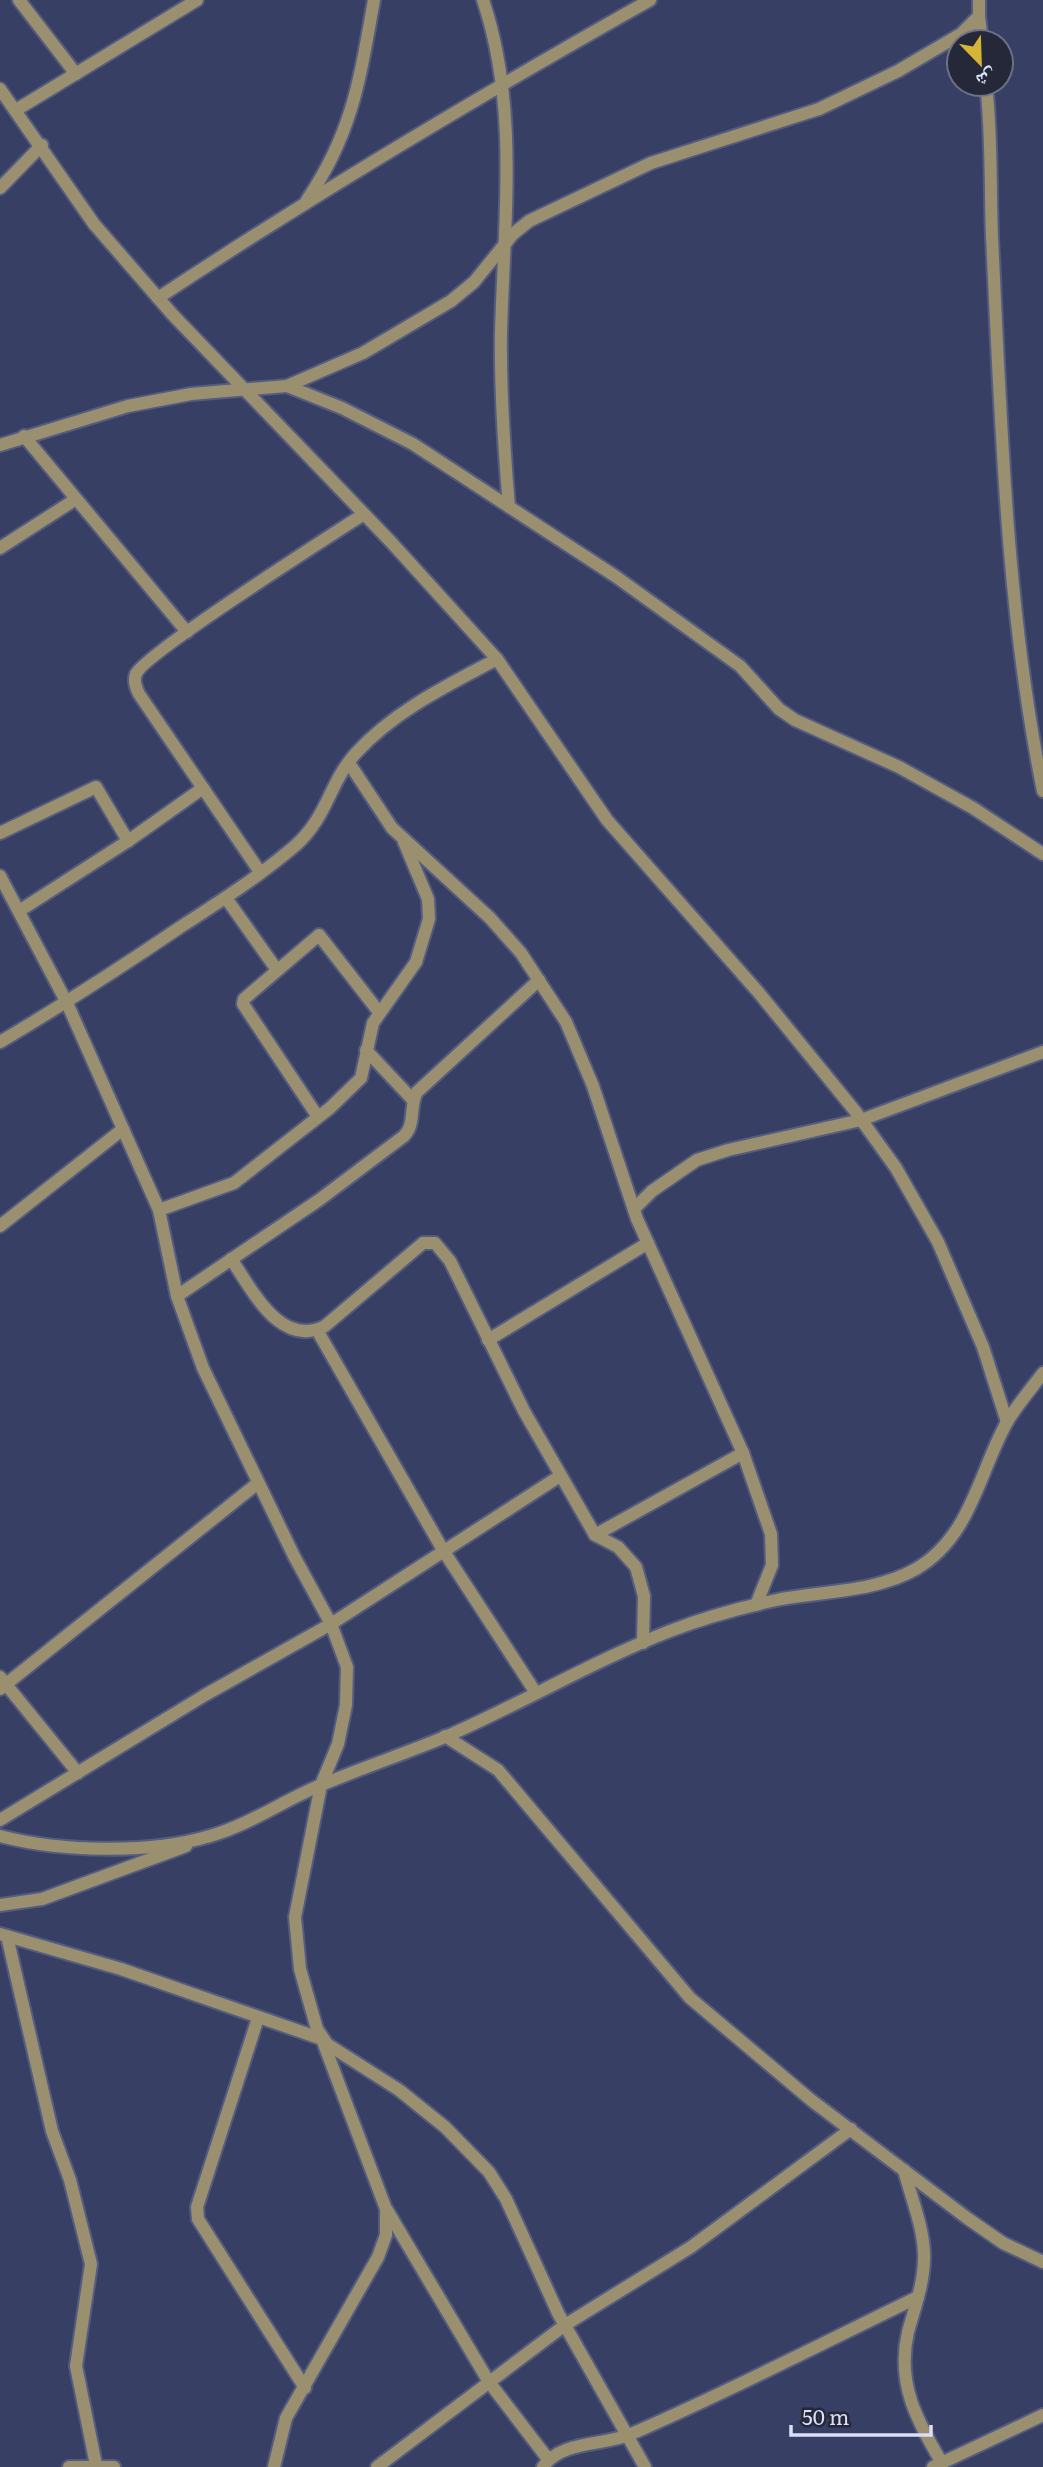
<svg xmlns="http://www.w3.org/2000/svg" width="1043" height="2467" font-family="Literata,'Noto Naskh Arabic',serif">
	<rect width="100%" height="100%" fill="#383f65"/>
	<g fill="none" stroke-linecap="round" stroke-linejoin="round">
		<defs>
			<g id="minor">
				<polyline points="19,0 76,74"/>
				<path d="M 483,0 C 519,107 504,221 501,332 C 500,390 504,448 509,507"/>
				<polyline points="979,16 982,42"/>
				<path d="M 986,84 C 992,135 990,186 992,237 C 1001,422 1006,609 1043,791"/>
				<polyline points="0,89 94,224 172,314 391,542 497,659 607,820 759,993 855,1111 896,1168 938,1242 983,1347 1007,1422"/>
				<polyline points="16,110 197,0"/>
				<polyline points="0,188 42,145"/>
				<path d="M 307,200 C 353,132 360,78 374,0"/>
				<path d="M 158,298 C 318,192 483,94 650,0"/>
				<polyline points="287,386 342,408 413,444 615,576 740,666 779,709 795,720 899,767 973,808 1043,854"/>
				<polyline points="24,436 187,632"/>
				<polyline points="0,445 128,406 191,394 287,386 363,353 451,301 474,282 513,234 529,221 651,163 819,109 898,71 961,34 979,16 979,0"/>
				<polyline points="0,548 76,499"/>
				<polyline points="349,763 392,828 490,918 521,953 566,1022 593,1086 637,1219 743,1453 771,1534 772,1565 756,1605"/>
				<polyline points="0,833 96,787 128,841"/>
				<path d="M 260,872 L 139,694 C 136,688 133,681 136,674 C 143,655 333,534 364,514"/>
				<polyline points="0,876 67,1003 159,1210 177,1296 203,1368 294,1556 331,1624 347,1667 346,1705 338,1744 321,1785 295,1917 300,1969 317,2029 327,2044 399,2090 445,2127 489,2172 506,2199 558,2313 645,2467"/>
				<polyline points="226,898 277,970"/>
				<polyline points="19,911 128,841 203,788"/>
				<path d="M 0,1042 C 61,1006 120,968 179,928 C 219,902 260,876 296,845 C 328,816 329,783 356,753 C 394,711 448,685 497,659"/>
				<polyline points="366,1050 412,1099"/>
				<polyline points="318,1117 243,1004 244,999 319,935 379,1012"/>
				<polyline points="634,1209 652,1191 697,1160 728,1150 861,1120 1043,1052"/>
				<polyline points="159,1210 234,1183 330,1108 361,1078 373,1023 416,962 429,919 428,899 404,842"/>
				<polyline points="0,1226 123,1129"/>
				<path d="M 231,1259 C 252,1289 280,1349 325,1326 L 423,1243 L 435,1243 L 450,1261 L 524,1411 L 595,1535 L 618,1547 L 636,1567 L 644,1596 L 643,1643"/>
				<path d="M 177,1296 L 319,1200 L 404,1136 C 416,1124 409,1106 417,1092 L 539,980"/>
				<polyline points="317,1330 443,1550 536,1693"/>
				<polyline points="488,1340 648,1243"/>
				<polyline points="595,1535 743,1453"/>
				<polyline points="0,1677 78,1773"/>
				<polyline points="0,1689 258,1483"/>
				<polyline points="445,1736 498,1770 690,1998 811,2100 967,2218 1003,2243 1043,2262"/>
				<polyline points="0,1820 205,1695 331,1624 560,1476"/>
				<path d="M 0,1836 C 61,1852 150,1854 210,1836 C 252,1824 287,1798 326,1783 C 365,1767 406,1753 445,1737 C 521,1704 593,1661 670,1631 C 706,1617 743,1607 781,1599 C 825,1591 875,1592 916,1569 C 971,1537 979,1472 1007,1422 C 1017,1405 1031,1389 1043,1373"/>
				<polyline points="0,1905 42,1899 186,1846"/>
				<polyline points="0,1934 121,1969 322,2039 386,2209 386,2235 378,2257 286,2418 274,2467"/>
				<polyline points="7,1936 52,2131 70,2180 91,2264 76,2366 96,2465"/>
				<polyline points="258,2018 197,2207 198,2219 305,2388"/>
				<path d="M 904,2170 C 911,2197 923,2226 924,2253 C 925,2281 915,2306 908,2332 C 896,2383 917,2421 942,2463"/>
				<polyline points="387,2210 489,2382 548,2459"/>
				<polyline points="69,2467 114,2467"/>
				<polyline points="377,2467 565,2325 691,2247 851,2129"/>
				<path d="M 543,2467 C 561,2440 604,2446 631,2434 C 728,2392 823,2343 918,2297"/>
				<polyline points="933,2467 1043,2415"/>
			</g>
		</defs>
		<use href="#minor" stroke="#555c7f" stroke-width="16"/>
		<use href="#minor" stroke="#9a906f" stroke-width="12"/>
	</g>
	<g transform="translate(980 63) rotate(157)"><circle r="33" fill="#242839" stroke="#6d7185" stroke-width="2"/>
	<path d="M0-5L12 26L0 18L-12 26Z" fill="#d5b535"/>
	<text y="-10" font-size="19" font-weight="bold" text-anchor="middle" fill="#dadff7">ش</text>
	</g>
	<path d="M791 2425v10h140v-10" fill="none" stroke="#dadff7" stroke-width="3.5"/>
	<text x="802" y="2425" font-size="21" fill="#dadff7" stroke="#242839" stroke-width="5" paint-order="stroke">50 m</text>
</svg>
